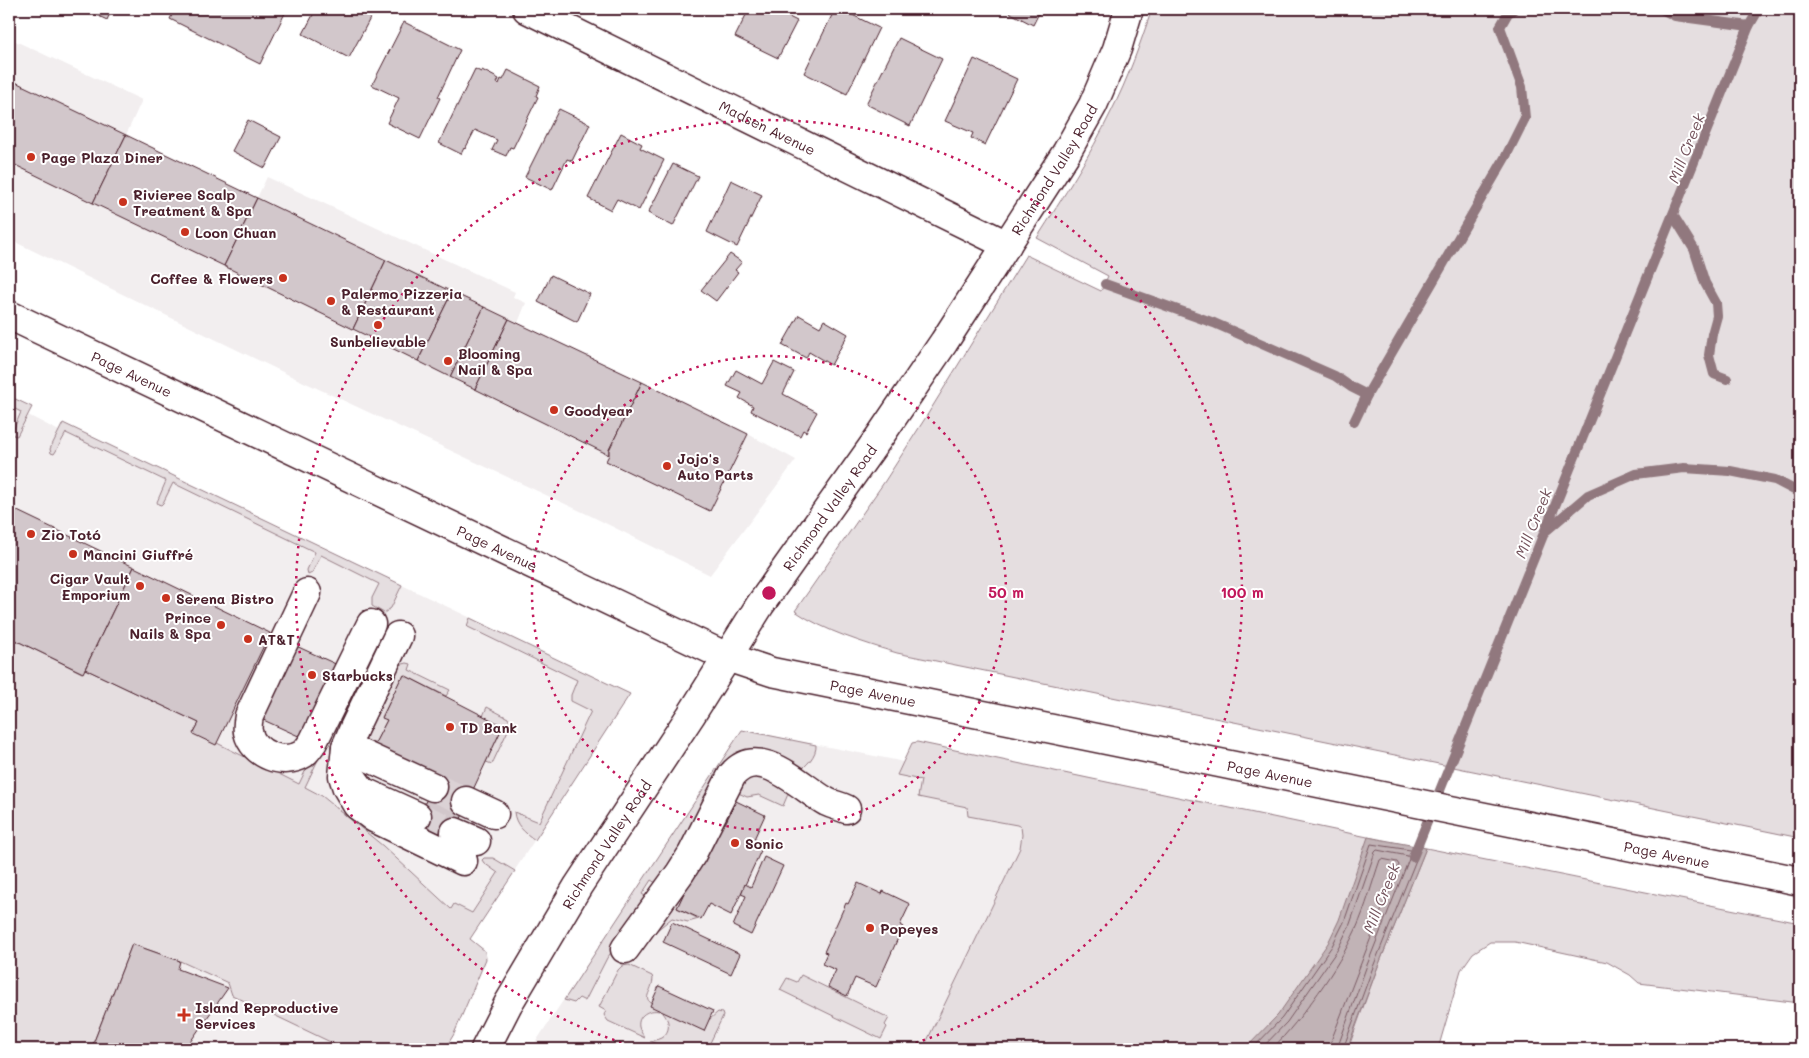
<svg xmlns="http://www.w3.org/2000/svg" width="1809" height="1058" font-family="Mali,sans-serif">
	<rect width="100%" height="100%" fill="#fff"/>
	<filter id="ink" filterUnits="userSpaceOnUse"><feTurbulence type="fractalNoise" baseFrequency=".02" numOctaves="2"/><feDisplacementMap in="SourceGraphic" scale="10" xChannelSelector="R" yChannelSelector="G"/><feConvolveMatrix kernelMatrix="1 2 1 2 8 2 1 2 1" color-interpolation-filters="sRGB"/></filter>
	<g filter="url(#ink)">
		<g fill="#f2eeef">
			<polygon points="11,39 142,100 126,135 257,198 267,177 515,292 513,297 526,303 518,323 748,434 796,460 710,575 591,516 293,377 9,239 9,44"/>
			<polygon points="9,396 32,407 28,415 59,431 63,423 630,694 477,928 447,906 383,846 322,796 217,743 193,734 198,723 83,673 14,639 9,649"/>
			<polygon points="742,730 895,760 948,775 1031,821 967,1049 531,1049"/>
			<polygon points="132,944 180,961 369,1049 91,1049"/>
		</g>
		<g fill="#e5dee0" stroke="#987e86">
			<path d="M 1152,9 L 1800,9 L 1800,838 L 897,653 C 864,643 824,631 795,611 L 885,481 L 926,417 L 1026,255 L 1101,291 L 1108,276 L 1037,238 C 1063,197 1090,156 1111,112 C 1128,79 1140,44 1152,9 Z"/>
			<polygon points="9,396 32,407 17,436 13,435 12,433 21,412 9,406"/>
			<polygon points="63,423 402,585 391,608 384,613 372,606 372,598 379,584 321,555 312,573 308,575 307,570 315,552 173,483 163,503 161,505 158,504 157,502 166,481 66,433 56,451 54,454 51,453 50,449"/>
			<path d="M 470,618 L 630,694 L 535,840 C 525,833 515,825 514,812 L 539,822 L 591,711 L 571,701 L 571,695 L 577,680 L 468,627 L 467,626 Z"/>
			<polygon points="13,639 82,673 85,669 199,723 193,733 217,743 299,784 364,649 371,649 305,787 322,796 383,846 451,909 454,904 472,913 498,873 484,863 482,860 484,858 493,858 515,871 470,939 485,951 486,959 454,1034 445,1049 345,1049 232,995 228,983 180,961 132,944 91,1049 9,1049 9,649"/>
			<polygon points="407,663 411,664 409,670 450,690 446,696 404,675 402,679 401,679 382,717 387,720 373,747 367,743 365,736 399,665"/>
			<polygon points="487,707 508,718 511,724 492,764 486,762 503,726 483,716"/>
			<path d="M 742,730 L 816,745 C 817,755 806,767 797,772 L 761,754 L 661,886 L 651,880 L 642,894 L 651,900 L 607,958 L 585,1001 L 579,998 L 574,1003 L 564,1000 Z"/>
			<polygon points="917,742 1377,839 1282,1049 943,1049 938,1046 936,1049 923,1049 1020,848 1022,835 1021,827 1017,825 968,816 967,807 918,797 921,780 897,775 912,743"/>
			<polygon points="750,774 791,787 783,806 759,795 747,797 732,790"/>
			<polygon points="1426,848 1800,923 1800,1003 1639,983 1630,975 1607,962 1515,942 1490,942 1473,953 1461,970 1438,1049 1348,1049 1377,969"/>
			<polygon points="702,856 677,908 699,919 688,922 672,918 652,934"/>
			<path d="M 629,965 L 652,976 L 653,979 C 651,997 638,998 661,1008 L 659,1011 C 649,1009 637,1015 639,1027 C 640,1031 643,1035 645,1038 L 608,1021 L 604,1015 L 606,1011 L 599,1007 L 618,970 L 622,966 Z"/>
			<polygon points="801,975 889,1018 885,1025 887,1027 881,1039 780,990 787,978 797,982"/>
			<path d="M 664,1010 L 702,1026 L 718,1012 L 722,1013 L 723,1016 L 707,1049 L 668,1049 L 650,1041 C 653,1040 657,1040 661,1038 C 671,1032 670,1021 663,1013 Z"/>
		</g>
		<polygon fill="#c1b3b6" stroke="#91787e" points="1368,837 1426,848 1377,969 1347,1049 1245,1049 1278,1015 1328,943 1339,920"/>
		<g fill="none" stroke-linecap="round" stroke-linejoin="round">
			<g stroke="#7a5a63" stroke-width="1">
				<polyline points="1252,1049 1282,1018 1332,946 1344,922 1371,844 1417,851 1418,855 1373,967 1343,1049"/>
				<polyline points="1261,1049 1287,1022 1338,949 1350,924 1375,852 1377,850 1408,856 1409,859 1367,965 1337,1049"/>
				<path d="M 1272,1049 C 1303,1017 1337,970 1356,929 C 1366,907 1372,883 1380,860 L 1382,859 L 1397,862 L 1399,865 L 1331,1041 L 1329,1049"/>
			</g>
			<g stroke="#91787e" stroke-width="10">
				<polyline points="1662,9 1675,16 1749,26"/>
				<polyline points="1673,215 1694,249 1705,283 1716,303 1717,316 1712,334 1709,355 1714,374 1727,379"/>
				<polyline points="1105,284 1214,323 1335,376 1351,387 1367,395"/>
				<polyline points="1354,422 1367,395 1506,156 1525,118 1522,87 1500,27 1508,13 1514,9"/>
				<polyline points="1547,530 1588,495 1636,474 1684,468 1730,471 1775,480 1800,493"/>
				<polyline points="1413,857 1749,26 1759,9"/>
			</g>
		</g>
		<g fill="#d2c7cb" stroke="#4a1f2b">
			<polygon points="84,9 112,9 107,20"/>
			<polygon points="175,9 287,9 260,64 170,19"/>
			<polygon points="316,9 375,9 349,58 303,34"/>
			<polygon points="749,9 794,9 789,17 797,21 778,58 735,37"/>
			<polygon points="835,9 840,9 879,28 847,94 804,73"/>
			<polygon points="1003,9 1041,9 1033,25"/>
			<polygon points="404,22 460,50 438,97 440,98 420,139 387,123 399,98 372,85"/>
			<polygon points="899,38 942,59 910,126 866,104"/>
			<polygon points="974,59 1017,79 985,145 971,138 973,133 945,121"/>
			<polygon points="475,69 481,72 482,70 499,79 497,83 499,84 501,79 503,80 508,70 540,86 536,96 538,97 513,148 510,147 506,156 492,150 497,140 475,130 465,149 464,148 461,154 439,143"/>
			<polygon points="9,79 126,135 93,203 9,162"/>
			<polygon points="559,109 590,124 572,161 567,159 552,190 525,177"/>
			<polygon points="248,120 281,137 265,168 232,151"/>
			<polygon points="621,133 642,144 640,148 664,160 639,210 617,199 611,210 588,198"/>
			<polygon points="126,135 257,198 224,266 93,203"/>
			<polygon points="673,164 698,176 673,226 648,213"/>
			<polygon points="731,180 762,195 737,247 707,232"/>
			<polygon points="257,198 386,260 353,329 224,266"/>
			<polygon points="730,254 742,262 735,270 738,272 716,301 701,290"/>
			<polygon points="386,260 452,292 418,361 353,329"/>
			<polygon points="551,275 590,294 577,322 538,302"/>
			<polygon points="452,292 484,307 450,377 418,361"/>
			<polygon points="484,307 509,319 475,389 450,377"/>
			<polygon points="799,315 820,327 824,320 848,334 831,365 809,352 806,358 782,345"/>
			<polygon points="509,319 642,382 609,450 609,455 475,389"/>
			<polygon points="774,362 794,372 783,394 817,412 806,432 803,430 800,436 751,411 753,406 739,398 742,393 727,386 736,370 762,384"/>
			<polygon points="642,382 748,434 710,511 606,461 609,455 609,450"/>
			<polygon points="9,507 134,567 83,673 13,639 9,649"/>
			<polygon points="134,567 270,633 216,745 193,734 199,723 85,669"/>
			<polygon points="294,645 340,666 305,739 259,718"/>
			<polygon points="404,675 503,726 471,794 469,794 373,747 387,720 382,718 401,678 402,679"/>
			<polygon points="438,778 469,794 466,808 447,848 410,831"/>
			<polygon points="736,801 765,815 754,839 764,844 731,915 709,904 701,919 677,908 718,820 725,824"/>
			<polygon points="764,857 783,866 751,935 733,926 746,896 741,894 745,884 751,887"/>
			<polygon points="858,883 882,894 883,891 910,904 900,925 903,927 876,987 855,978 847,996 828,987 836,970 822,964 827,953 824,952 846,903 848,904"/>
			<polygon points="672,922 740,954 731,974 663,942"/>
			<polygon points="132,944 180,961 178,969 228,988 188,1045 196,1049 91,1049"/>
			<polygon points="659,986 713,1011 704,1031 650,1006"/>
		</g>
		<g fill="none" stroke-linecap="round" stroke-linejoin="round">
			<g stroke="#dbd2d5" stroke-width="28" stroke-dasharray="28 14" stroke-linecap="butt">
				<polyline points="433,787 466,801"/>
				<polyline points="417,816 455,832"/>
			</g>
			<defs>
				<g id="minor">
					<path id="s1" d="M 527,9 L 1007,245"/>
					<path id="s2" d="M 9,315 L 727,657 L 772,672 L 1800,881"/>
					<path d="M 307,593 L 249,716 C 248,721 247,727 248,732 C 253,755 284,766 303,754 C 307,751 310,746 313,742 L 371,624"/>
					<polyline points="398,636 354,728 346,747 343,776 347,788 357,805 374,818 463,861"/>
					<polyline points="346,747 433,787"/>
					<polyline points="354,780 362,791 417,816"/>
					<polyline points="466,801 494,814"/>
					<polyline points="455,832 476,841"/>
					<path d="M 625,949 L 680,873 L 692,854 L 732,775 C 760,742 801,788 827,802 C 833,805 840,806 846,809"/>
					<path id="s3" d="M 485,1049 L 508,1004 L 578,886 L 691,715 L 760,605 L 880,436 L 944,342 L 1066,153 L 1093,105 L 1117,49 L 1129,9"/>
				</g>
			</defs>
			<use href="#minor" stroke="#4a1f2b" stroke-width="31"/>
			<use href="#minor" stroke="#fff" stroke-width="28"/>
		</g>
	</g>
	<g fill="none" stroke="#c2185b" stroke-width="2.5" stroke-dasharray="2.5 5">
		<circle cx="769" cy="593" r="237"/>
		<path d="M643 1049A473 473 0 1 1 895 1049"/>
	</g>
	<g fill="#c8321e" stroke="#fff" stroke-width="2">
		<circle cx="31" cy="157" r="5"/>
		<circle cx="123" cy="202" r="5"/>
		<circle cx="185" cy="232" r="5"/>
		<circle cx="283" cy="278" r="5"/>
		<circle cx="331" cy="301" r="5"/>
		<circle cx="378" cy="325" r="5"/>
		<circle cx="448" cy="361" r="5"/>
		<circle cx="554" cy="410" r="5"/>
		<circle cx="667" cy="466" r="5"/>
		<circle cx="31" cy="534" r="5"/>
		<circle cx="73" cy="554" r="5"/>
		<circle cx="140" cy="586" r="5"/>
		<circle cx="166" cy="598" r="5"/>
		<circle cx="221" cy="625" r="5"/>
		<circle cx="248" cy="639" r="5"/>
		<circle cx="312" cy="675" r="5"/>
		<circle cx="450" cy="727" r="5"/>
		<circle cx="735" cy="843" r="5"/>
		<circle cx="870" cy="928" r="5"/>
		<path d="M181.5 1007.5h5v5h5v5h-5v5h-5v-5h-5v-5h5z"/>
	</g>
	<g text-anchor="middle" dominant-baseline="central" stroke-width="4" stroke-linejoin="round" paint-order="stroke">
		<g font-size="14" fill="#4a1f2b" stroke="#fff">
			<text stroke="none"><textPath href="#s1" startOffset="268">Madsen Avenue</textPath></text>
			<text stroke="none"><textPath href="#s3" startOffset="1048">Richmond Valley Road</textPath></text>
			<text stroke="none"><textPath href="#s2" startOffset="136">Page Avenue</textPath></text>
			<text stroke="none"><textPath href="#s3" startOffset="642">Richmond Valley Road</textPath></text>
			<text stroke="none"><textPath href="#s2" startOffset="541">Page Avenue</textPath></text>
			<text stroke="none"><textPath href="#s2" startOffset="946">Page Avenue</textPath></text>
			<text stroke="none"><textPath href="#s2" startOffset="1351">Page Avenue</textPath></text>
			<text stroke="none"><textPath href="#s3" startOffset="238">Richmond Valley Road</textPath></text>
			<text stroke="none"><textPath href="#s2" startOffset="1756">Page Avenue</textPath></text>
		</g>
		<g font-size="14" font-weight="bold" fill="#4a1f2b" stroke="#fff" text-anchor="start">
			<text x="41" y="157">Page Plaza Diner</text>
			<text x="133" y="194">Rivieree Scalp<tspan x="133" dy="16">Treatment &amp; Spa</tspan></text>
			<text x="195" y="232">Loon Chuan</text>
			<text x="273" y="278" text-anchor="end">Coffee &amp; Flowers</text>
			<text x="341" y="293">Palermo Pizzeria<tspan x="341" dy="16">&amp; Restaurant</tspan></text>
			<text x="378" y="341" text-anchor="middle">Sunbelievable</text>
			<text x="458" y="353">Blooming<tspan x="458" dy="16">Nail &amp; Spa</tspan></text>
			<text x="564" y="410">Goodyear</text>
			<text x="677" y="458">Jojo's<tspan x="677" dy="16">Auto Parts</tspan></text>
			<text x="41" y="534">Zio Totó</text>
			<text x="83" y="554">Mancini Giuffré</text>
			<text x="130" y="578" text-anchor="end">Cigar Vault<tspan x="130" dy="16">Emporium</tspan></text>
			<text x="176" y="598">Serena Bistro</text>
			<text x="211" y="617" text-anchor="end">Prince<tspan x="211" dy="16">Nails &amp; Spa</tspan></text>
			<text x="258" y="639">AT&amp;T</text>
			<text x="322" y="675">Starbucks</text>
			<text x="460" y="727">TD Bank</text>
			<text x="745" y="843">Sonic</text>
			<text x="880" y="928">Popeyes</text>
			<text x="195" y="1007">Island Reproductive<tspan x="195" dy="16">Services</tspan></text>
		</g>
		<g font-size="15" font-style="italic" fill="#74535c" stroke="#fff">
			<text transform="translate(1686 148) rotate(-68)">Mill Creek</text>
			<text transform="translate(1533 523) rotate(-68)">Mill Creek</text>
			<text transform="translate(1381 898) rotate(-68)">Mill Creek</text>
		</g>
	</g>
	<circle cx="769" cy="593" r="8" fill="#c2185b" stroke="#fff" stroke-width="2.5"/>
	<g font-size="15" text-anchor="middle" font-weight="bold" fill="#c2185b" stroke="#fff" stroke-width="4" stroke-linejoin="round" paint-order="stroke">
		<text x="1006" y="598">50 m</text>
		<text x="1242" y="598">100 m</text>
	</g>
	<rect width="1809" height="1058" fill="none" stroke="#fff" stroke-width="30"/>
	<rect x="15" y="15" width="1779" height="1028" fill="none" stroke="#4a1f2b" stroke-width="2" filter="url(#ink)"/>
</svg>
